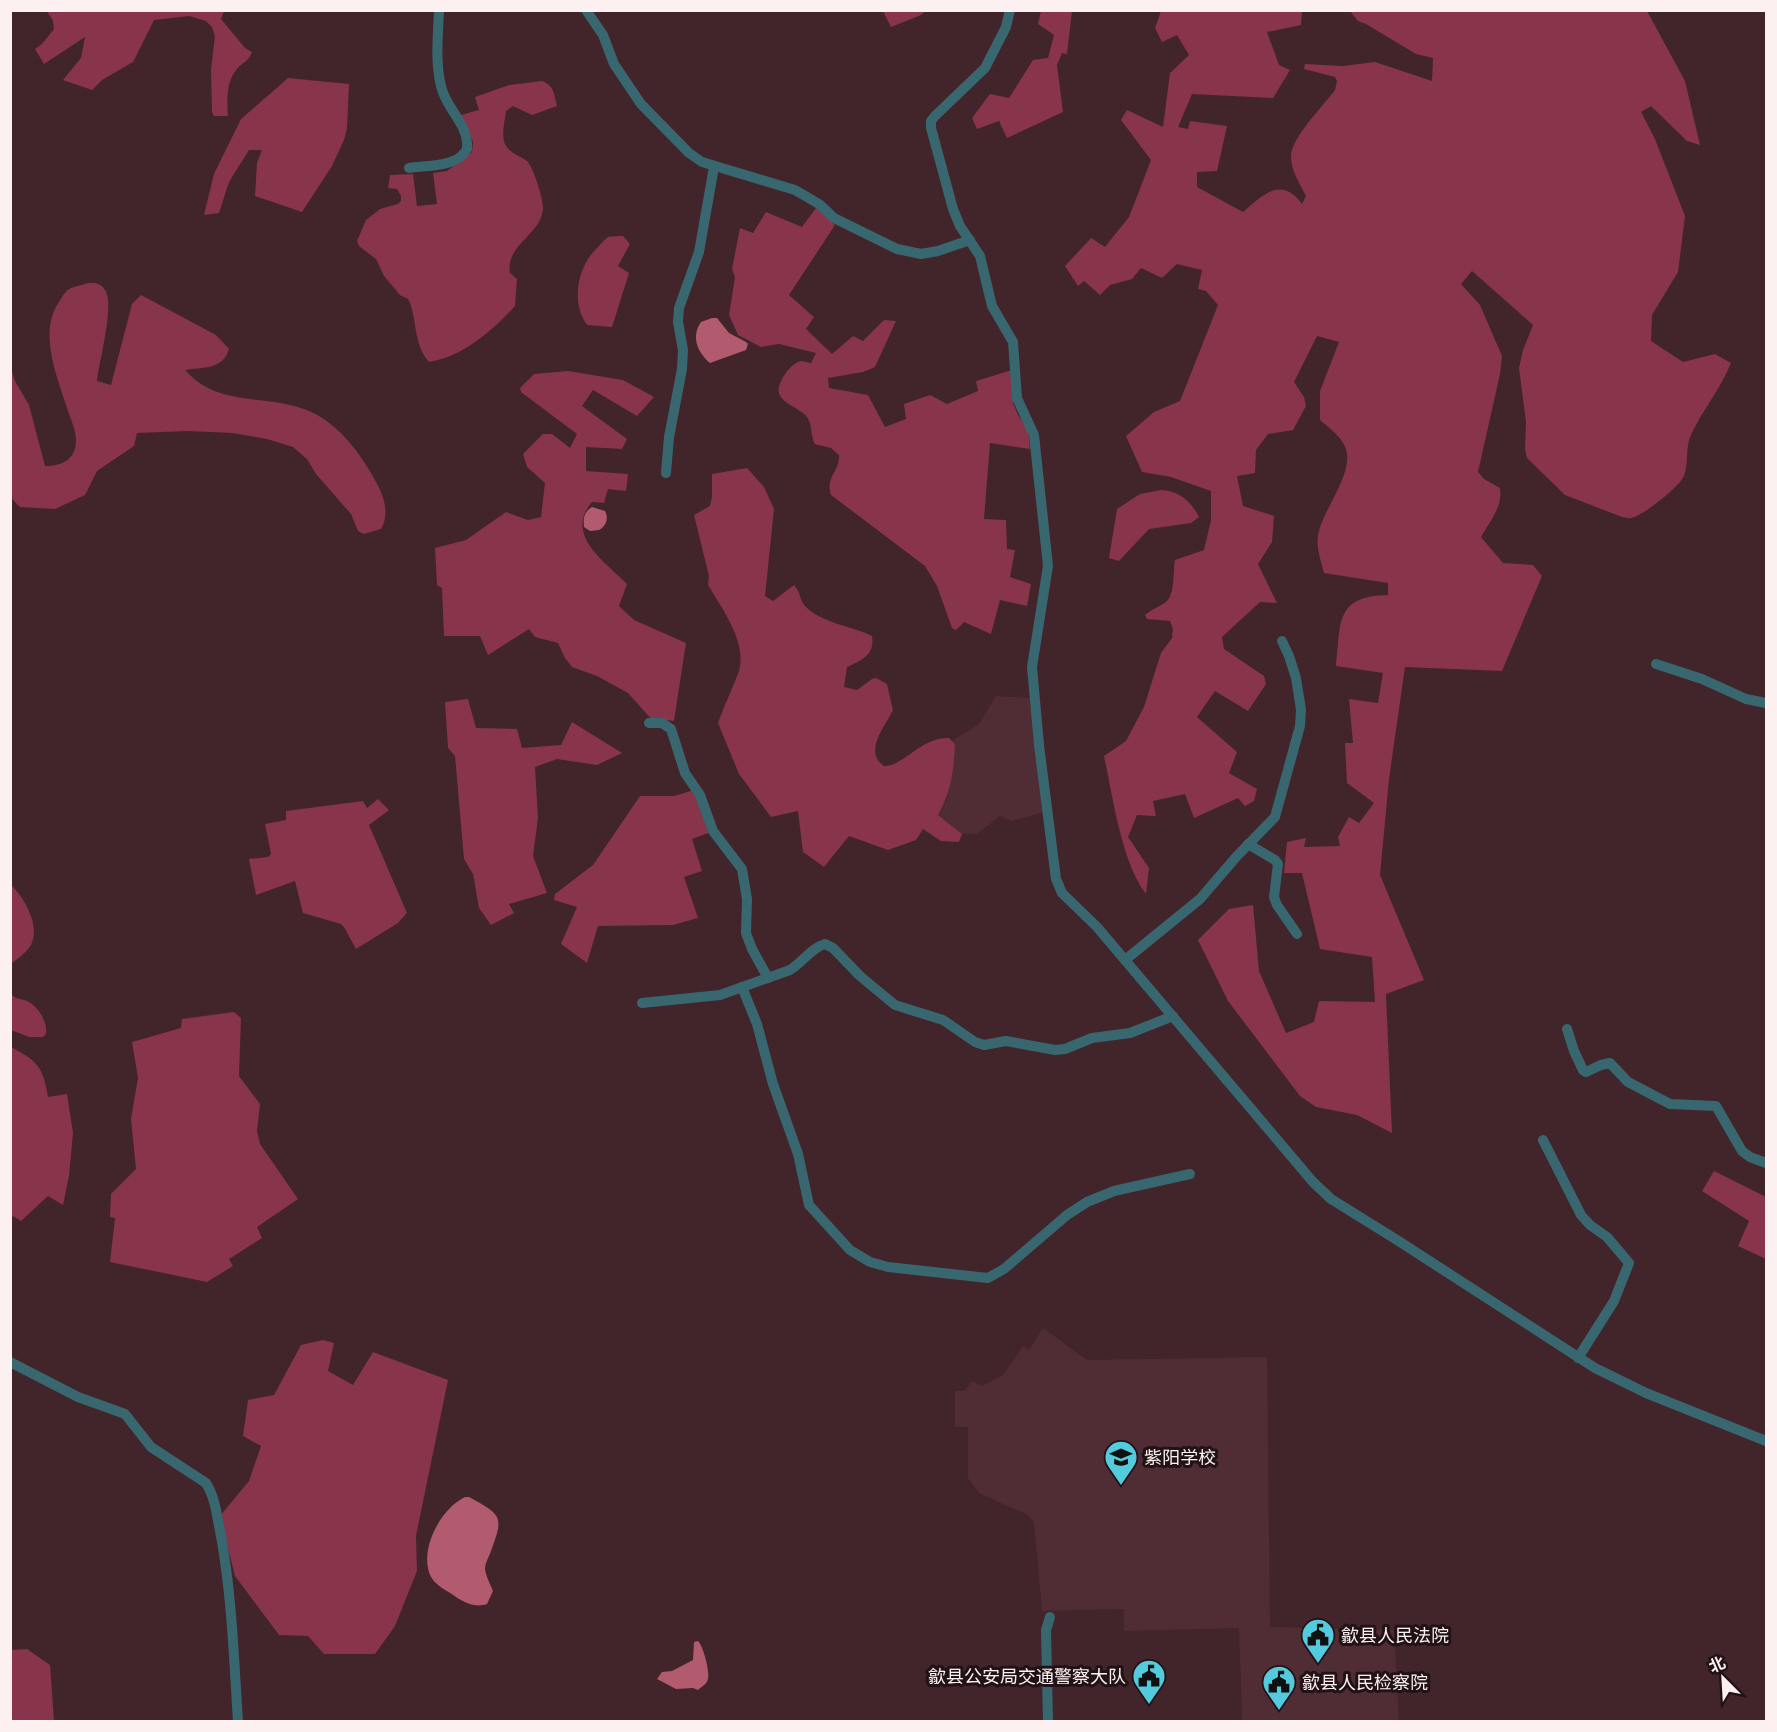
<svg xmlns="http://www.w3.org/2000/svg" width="1777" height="1732" font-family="'Noto Serif','Noto Sans SC',serif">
	<rect width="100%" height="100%" fill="#42242b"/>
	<g fill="#502c34">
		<polygon points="996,696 1030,698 1044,812 1011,821 1000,816 977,834 962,834 938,815 947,799 955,744 953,740 979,724"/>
		<polygon points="1043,1328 1087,1360 1267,1357 1270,1627 1394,1630 1399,1721 1242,1721 1239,1628 1124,1631 1124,1609 1042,1611 1034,1522 1028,1515 979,1493 968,1478 968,1427 955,1427 955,1391 964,1391 972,1381 982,1386 1002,1376 1023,1346 1029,1350"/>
	</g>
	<g fill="#88344b">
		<path d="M 224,11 L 221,19 L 245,48 L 252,52 C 248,63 243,61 237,69 C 226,82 227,100 228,116 L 214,116 L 212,112 L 211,70 L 215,36 L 212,27 L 206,21 L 189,16 L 154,20 L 133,62 L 102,80 L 92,90 L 63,80 L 81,58 L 85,37 L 44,64 L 35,49 L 42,44 L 54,29 L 53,21 L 47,11 Z"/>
		<polygon points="883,11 926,11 921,15 891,27"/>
		<polygon points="1041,11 1072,11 1067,54 1062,53 1057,65 1063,112 1007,138 999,121 977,129 972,118 990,94 1009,98 1033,60 1048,58 1054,35 1038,24"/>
		<path d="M 1161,11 L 1302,11 L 1301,25 L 1267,32 L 1279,65 L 1290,70 L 1273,98 L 1192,94 L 1178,127 L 1188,129 L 1190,121 L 1227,126 L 1217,171 L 1197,172 L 1197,187 L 1243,212 C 1262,196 1281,175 1302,204 L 1306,196 C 1300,184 1291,171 1291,157 C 1290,139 1324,105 1335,90 L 1337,81 L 1335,77 L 1304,69 L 1305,64 L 1343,66 L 1375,62 L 1432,81 L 1433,58 L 1416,54 L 1366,24 L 1358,21 L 1350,11 L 1647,11 L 1685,81 L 1700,145 L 1687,141 L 1651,106 L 1641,112 L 1655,139 L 1685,216 L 1678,272 L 1652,315 L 1651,341 L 1683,362 L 1715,354 L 1731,363 C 1720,390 1703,409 1691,435 C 1685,447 1689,463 1684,476 C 1679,487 1643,516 1631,518 C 1630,519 1623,517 1622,517 L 1565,495 L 1527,458 L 1525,449 L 1526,422 L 1519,368 L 1523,350 L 1533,325 L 1472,271 L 1461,284 L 1480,305 L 1502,356 L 1500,374 L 1478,472 L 1484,479 L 1500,488 C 1503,507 1490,521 1481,537 L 1503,563 L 1533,565 L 1542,576 L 1502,671 L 1405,667 L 1389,779 L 1380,875 L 1424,980 L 1386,994 L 1392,1133 L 1357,1115 L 1316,1107 L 1300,1096 L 1228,1001 L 1198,940 L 1229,909 L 1253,905 L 1259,971 L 1286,1033 L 1314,1022 L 1319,1001 L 1375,1002 L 1372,957 L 1320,949 L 1302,873 L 1284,873 L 1287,842 L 1306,838 L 1304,847 L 1340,846 L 1338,837 L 1349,817 L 1359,823 L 1374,803 L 1347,783 L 1345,743 L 1353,743 L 1349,699 L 1378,703 L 1383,673 L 1336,666 C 1341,624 1334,596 1388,595 L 1388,583 L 1324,573 C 1321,561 1316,548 1318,536 C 1321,510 1360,468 1343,443 C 1338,434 1328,427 1320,420 L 1320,391 L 1339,342 L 1317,336 L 1294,382 L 1304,397 L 1306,406 L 1293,430 L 1268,434 L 1256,450 L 1255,473 L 1237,476 L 1243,506 L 1274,516 L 1272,542 L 1258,564 L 1277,603 L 1260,602 L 1222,637 L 1224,649 L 1264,676 L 1266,684 L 1248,711 L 1215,691 L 1197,717 L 1237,752 L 1229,773 L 1257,789 L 1254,801 L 1245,806 L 1238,798 L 1194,818 L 1185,794 L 1153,801 L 1156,816 L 1137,815 L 1128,837 L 1149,868 L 1146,894 C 1121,861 1113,797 1104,756 L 1126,741 L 1144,707 L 1161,653 L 1172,638 L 1173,629 L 1170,621 L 1147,619 L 1145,615 C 1152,609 1159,607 1166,602 C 1175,595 1173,571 1175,560 L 1204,550 L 1211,520 L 1211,491 L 1171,477 L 1142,472 L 1126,436 L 1154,412 L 1180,401 L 1218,305 L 1206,291 L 1198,289 L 1202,270 L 1177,264 L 1162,278 L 1141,268 L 1132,279 L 1110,285 L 1100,295 L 1084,281 L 1078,286 L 1065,266 L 1091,238 L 1105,247 L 1129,217 L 1151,160 L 1121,120 L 1127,110 L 1163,127 L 1170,73 L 1189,55 L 1177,35 L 1162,42 L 1155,28 Z"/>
		<polygon points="288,78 349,84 347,128 344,140 332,166 302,212 255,196 257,163 262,150 249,150 229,182 219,213 204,215 214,174 241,119"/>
		<path d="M 542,81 C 554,85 554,94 557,106 L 532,115 L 513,106 L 506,111 C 505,121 501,134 505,144 C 509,153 520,156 527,161 C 533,166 544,201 543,209 C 541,235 505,245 510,273 L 517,279 L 515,306 C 493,330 463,357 429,362 C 414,345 417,323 410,303 L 408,299 L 400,295 L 384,276 L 376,259 L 359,246 L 357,241 L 366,220 L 380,209 L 398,204 L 401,201 L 401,196 L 397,189 L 388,188 L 390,175 L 413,174 L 417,206 L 437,204 L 433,173 L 447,171 L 472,152 L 473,142 L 461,115 L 479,110 L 475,97 L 509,85 Z"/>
		<path d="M 816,208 L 835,225 L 789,295 L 814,317 L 806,329 L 832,354 L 853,336 L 863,341 L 884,320 L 896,321 L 875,367 L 863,372 L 828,378 L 829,388 L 868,395 L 885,427 L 906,419 L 904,404 L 930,395 L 947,404 L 978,391 L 976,381 L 1012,370 L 1013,403 L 1018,415 L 1028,429 L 1030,449 L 990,443 L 984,519 L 1006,520 L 1007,549 L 1015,550 L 1010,577 L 1031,584 L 1027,606 L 1000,600 L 991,634 L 964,622 L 956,630 L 952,628 L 937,586 L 925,566 L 831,495 C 825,477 840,472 839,455 L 831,448 L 815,444 C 810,435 813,426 807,417 C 800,408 782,404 779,393 C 776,383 792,361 802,361 C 802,361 810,363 811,363 L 816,353 L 779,344 L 761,347 L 738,335 L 729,315 L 735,277 L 732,269 L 740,228 L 753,233 L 766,212 L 802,227 Z"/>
		<path d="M 623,236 L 630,244 L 618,266 L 629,273 L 612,327 L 587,325 C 570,302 578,265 598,247 C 601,244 605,239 608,237 C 612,236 619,236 623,236 Z"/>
		<path d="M 88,283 C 96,283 101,283 105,290 C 115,304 99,362 97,381 L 111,385 L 132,304 L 141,295 L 216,335 L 229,349 C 223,370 203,367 185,370 C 218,407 262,394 304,409 C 337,421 360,452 376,482 C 384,496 390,514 381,529 L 364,534 L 358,531 L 351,514 L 316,474 L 307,459 L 293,447 L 267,439 L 232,433 L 188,431 L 137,433 L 134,446 L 97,471 L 85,495 L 55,509 L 20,507 L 13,500 L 11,493 L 11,369 L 15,381 L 29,405 L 45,466 C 63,466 76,459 76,440 C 76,432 72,422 69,414 C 59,381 37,334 59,302 C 62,297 65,291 71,288 C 76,286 83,285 88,283 Z"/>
		<path d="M 568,371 L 623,380 L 654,397 L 637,416 L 593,390 L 582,406 L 627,439 L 622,449 L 586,447 L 586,471 L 628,474 L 626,491 L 608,489 L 604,503 L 592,502 C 564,535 604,561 627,584 L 619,606 L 634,620 L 686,643 L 674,721 L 658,719 L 653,721 L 628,693 L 597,676 L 572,667 L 565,658 L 558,643 L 535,637 L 529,629 L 488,655 L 480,636 L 444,636 L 442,588 L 437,585 L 435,548 L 466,540 L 506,512 L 528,520 L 541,517 L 545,483 L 527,467 L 523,454 L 543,434 L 552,434 L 570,448 L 577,434 L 521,392 L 520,388 L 534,374 Z"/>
		<path d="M 747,468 L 764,487 L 774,509 L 765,596 L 773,601 L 794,585 C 801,592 799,599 805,606 C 821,623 852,626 872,636 C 875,655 862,660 847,667 L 844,687 L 857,690 L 872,679 L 876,678 L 887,684 L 893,710 C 885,727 863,751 884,766 C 904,766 921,737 949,738 L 955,744 C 954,769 951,793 938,815 L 962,834 L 959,842 L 941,841 L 923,829 L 916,840 L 888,850 L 849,836 L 824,867 L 803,852 L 798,811 L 771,817 L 739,774 L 718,723 C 724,705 733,688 739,671 C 747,641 722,609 708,585 L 709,576 L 694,515 L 710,506 L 712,497 L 712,474 Z"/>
		<path d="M 1161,490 C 1179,491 1191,501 1199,517 L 1191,523 L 1149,529 L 1119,561 L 1109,558 L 1117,509 L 1140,494 Z"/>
		<polygon points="468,699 476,728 517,729 522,748 561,745 572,722 622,753 597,765 557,759 535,767 538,818 533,856 547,893 509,904 514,913 491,925 479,908 473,874 464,859 455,756 448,748 445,702"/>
		<polygon points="694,790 711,832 692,839 702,871 684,877 698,918 673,925 598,926 587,963 561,944 577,907 554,900 555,894 593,865 640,796 674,796"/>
		<polygon points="378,799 389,810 369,825 407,913 398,923 356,949 344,927 341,924 303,913 295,881 256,895 249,859 268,857 271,854 265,824 286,820 286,811 363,801 367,808"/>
		<path d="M 11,885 C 24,897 41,926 31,945 C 26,953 18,958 11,964 Z"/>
		<path d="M 10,993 C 16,1000 19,998 27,1001 C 38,1006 48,1022 46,1034 L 43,1037 L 29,1037 L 11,1030 Z"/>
		<polygon points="234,1012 241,1018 239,1076 260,1104 257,1131 260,1144 298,1199 257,1227 262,1238 229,1259 233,1266 207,1282 110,1262 115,1218 110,1217 111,1194 136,1169 131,1119 138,1078 132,1042 181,1028 182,1019"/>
		<path d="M 11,1047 C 37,1061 43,1066 48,1097 L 67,1094 L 73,1133 L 69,1176 L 63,1205 L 48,1196 L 21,1221 L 13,1216 L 11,1218 Z"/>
		<polygon points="1714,1171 1766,1197 1766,1259 1738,1246 1749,1221 1702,1191"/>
		<polygon points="323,1340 334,1343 328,1371 353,1385 373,1352 448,1380 416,1536 417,1571 395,1626 375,1654 324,1654 308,1636 279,1635 235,1576 220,1516 249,1481 261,1446 243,1436 248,1400 274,1395 301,1345"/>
		<polygon points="27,1649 50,1665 54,1721 11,1721 11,1650"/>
	</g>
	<g fill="#b25a6e">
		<path d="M 712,318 L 717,318 L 729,333 L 746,342 L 748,344 L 746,350 L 710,363 C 697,352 691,336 701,322 Z"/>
		<path d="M 592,507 L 605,511 C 609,519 606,526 599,530 L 590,531 L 584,527 C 583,518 584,512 592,507 Z"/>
		<path d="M 465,1497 L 469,1497 C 502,1515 504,1516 491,1551 C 489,1557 485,1563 485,1569 C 486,1576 490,1584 493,1591 L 487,1604 C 475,1608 466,1603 456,1597 C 448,1591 436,1586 431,1577 C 418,1551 440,1509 465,1497 Z"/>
		<path d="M 698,1641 C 703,1645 710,1672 708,1679 C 707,1684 701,1687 698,1690 L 693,1688 L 676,1689 L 657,1679 L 662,1672 L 672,1671 L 693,1660 L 694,1642 Z"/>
	</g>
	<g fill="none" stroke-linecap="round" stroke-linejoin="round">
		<g stroke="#39676f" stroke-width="10">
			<polyline points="586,10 603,35 614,64 641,104 689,153 702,162 795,190 819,204 834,218 897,249 921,254 938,251 970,240"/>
			<polyline points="1010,10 1006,27 985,68 935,116 931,121 931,128 953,209 960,226 980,256 992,306 1013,342 1017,398 1034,435 1048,566 1032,667 1039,745 1056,879 1062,893 1097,927 1313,1182 1331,1199 1397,1240 1595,1368 1646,1393 1766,1441"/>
			<path d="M 409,168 C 427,165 457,168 467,149 C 469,123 446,110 441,86 C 435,62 438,35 439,10"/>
			<polyline points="666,473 669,437 682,369 683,350 678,322 679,308 699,252 714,167"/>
			<polyline points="1656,664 1702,679 1746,699 1766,703"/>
			<polyline points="649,723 662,723 671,729 685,773 700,795 713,831 742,869 747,899 746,933 752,949 768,978"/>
			<polyline points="1248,844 1275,860 1278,864 1274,897 1277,905 1297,934"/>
			<polyline points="1125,960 1200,899 1237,856 1275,817 1300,726 1301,710 1296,678 1289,656 1282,641"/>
			<polyline points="742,987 757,1024 773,1084 798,1154 809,1205 850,1250 870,1262 888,1267 988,1278 1004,1269 1067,1215 1087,1202 1114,1191 1190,1174"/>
			<path d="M 642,1003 L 720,995 L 790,970 C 802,963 811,948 825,944 L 833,948 L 860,976 L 895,1005 L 943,1020 L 975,1042 L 984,1045 L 1006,1041 L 1055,1050 L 1065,1049 L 1092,1038 L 1130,1033 L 1173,1016"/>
			<polyline points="1567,1029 1574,1051 1583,1070 1586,1072 1601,1065 1610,1063 1628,1082 1670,1104 1716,1106 1742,1151 1750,1157 1766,1163"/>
			<polyline points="1543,1140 1581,1215 1590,1225 1607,1237 1629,1263 1614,1301 1578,1358"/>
			<path d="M 10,1362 L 78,1397 L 125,1414 L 151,1447 L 206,1483 C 216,1499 217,1518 221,1536 C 232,1597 234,1660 238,1722"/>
			<polyline points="1048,1722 1046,1630 1050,1617"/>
		</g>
	</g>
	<defs>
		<symbol id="school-pin" viewBox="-11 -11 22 30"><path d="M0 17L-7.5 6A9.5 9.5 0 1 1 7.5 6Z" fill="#54cadd" stroke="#201215"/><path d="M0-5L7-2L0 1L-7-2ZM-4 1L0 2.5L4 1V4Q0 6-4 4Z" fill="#111"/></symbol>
		<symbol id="civic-pin" viewBox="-11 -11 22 30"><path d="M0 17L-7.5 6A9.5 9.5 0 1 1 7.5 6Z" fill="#54cadd" stroke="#201215"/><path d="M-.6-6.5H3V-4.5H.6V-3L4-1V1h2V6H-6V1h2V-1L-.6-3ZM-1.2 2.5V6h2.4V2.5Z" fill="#111"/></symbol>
	</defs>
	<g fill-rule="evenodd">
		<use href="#school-pin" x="1102" y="1438" width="38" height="52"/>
		<use href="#civic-pin" x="1299" y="1616" width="38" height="52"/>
		<use href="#civic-pin" x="1130" y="1657" width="38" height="52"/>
		<use href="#civic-pin" x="1260" y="1663" width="38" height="52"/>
	</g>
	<g text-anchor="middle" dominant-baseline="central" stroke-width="6" stroke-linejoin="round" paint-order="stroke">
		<g font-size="18" fill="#fcf0f1" stroke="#201215" text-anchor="start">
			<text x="1144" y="1457">紫阳学校</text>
			<text x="1341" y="1635">歙县人民法院</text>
			<text x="1126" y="1676" text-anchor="end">歙县公安局交通警察大队</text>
			<text x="1302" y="1682">歙县人民检察院</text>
		</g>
	</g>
	<rect width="1777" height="1732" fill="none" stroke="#fcf0f1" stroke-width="24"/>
	<g transform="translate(1723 1678) rotate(336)" stroke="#201215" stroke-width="4.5" paint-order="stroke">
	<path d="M0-4.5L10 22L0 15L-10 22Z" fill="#fcf0f1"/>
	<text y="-9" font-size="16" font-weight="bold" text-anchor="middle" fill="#fcf0f1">北</text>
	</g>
</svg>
